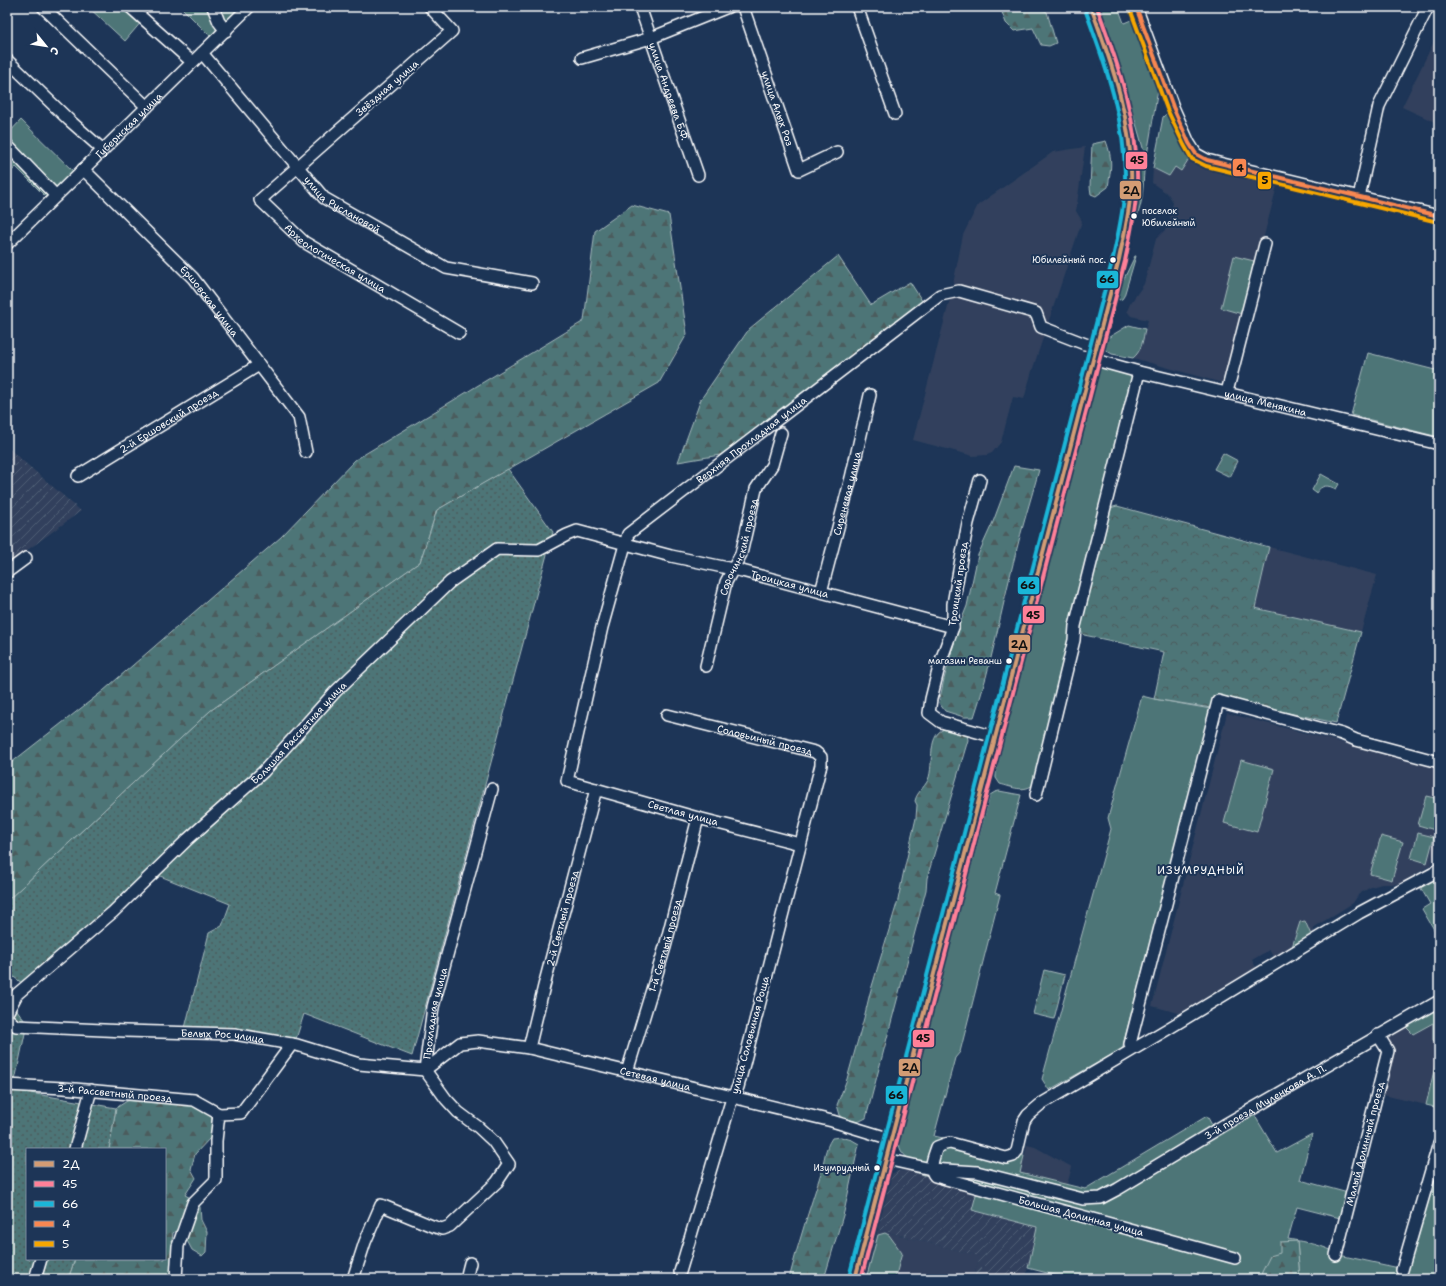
<svg xmlns="http://www.w3.org/2000/svg" width="1446" height="1286" font-family="'Shantell Sans',sans-serif">
	<defs>
		<pattern id="industrial-furrows" width="10" height="10" patternUnits="userSpaceOnUse"><rect width="10" height="10" fill="#31415d"/><path d="M-1 1l2-2M0 10L10 0M9 11l2-2" fill="none" stroke="#505e75"/></pattern>
		<pattern id="forest-firs" width="22" height="20" patternUnits="userSpaceOnUse"><rect width="22" height="20" fill="#4d7477"/><path d="M5 1l3.5 6h-7zM16 11l3.5 6h-7z" fill="#4c5c5d"/></pattern>
		<pattern id="park-crowns" width="20" height="18" patternUnits="userSpaceOnUse"><rect width="20" height="18" fill="#4d7477"/><path d="M2 6a3 3 0 1 1 6 0M12 15a3 3 0 1 1 6 0" fill="none" stroke="#4c5c5d"/></pattern>
		<pattern id="garden-dots" width="8" height="8" patternUnits="userSpaceOnUse"><rect width="8" height="8" fill="#4d7477"/><path d="M2 2h.1M6 6h.1" fill="none" stroke="#4c5c5d" stroke-width="1.8" stroke-linecap="round"/></pattern>
	</defs>
	<rect width="100%" height="100%" fill="#1d3557"/>
	<filter id="ink" filterUnits="userSpaceOnUse"><feTurbulence type="fractalNoise" baseFrequency=".025" numOctaves="2"/><feDisplacementMap in="SourceGraphic" scale="8" xChannelSelector="R" yChannelSelector="G"/><feConvolveMatrix kernelMatrix="1 2 1 2 8 2 1 2 1" color-interpolation-filters="sRGB"/></filter>
	<g filter="url(#ink)">
		<g fill="#31415d">
			<polygon points="1439,31 1439,124 1402,107"/>
			<polygon points="1085,147 1076,211 1082,221 1032,371 1024,399 1013,397 1001,442 992,453 987,455 973,456 913,440 950,299 963,235 978,205 1053,152"/>
			<polygon points="1192,154 1276,182 1277,186 1227,378 1226,382 1222,383 1133,358 1139,352 1148,320 1131,316 1127,311 1130,304 1144,284 1156,239 1166,229 1170,220 1173,202 1168,194 1152,183 1153,168 1169,176 1175,167 1181,170"/>
			<polygon points="1269,547 1377,575 1361,632 1255,608"/>
			<polygon points="1227,713 1439,767 1439,837 1431,865 1400,884 1382,884 1371,887 1359,894 1353,903 1313,928 1315,933 1311,935 1305,922 1300,922 1292,947 1274,958 1269,950 1252,960 1257,969 1182,1014 1152,1006"/>
			<polygon points="1433,1023 1433,1040 1439,1047 1439,1049 1426,1105 1379,1094 1392,1048 1386,1037 1405,1026 1413,1033"/>
			<polygon points="1027,1145 1035,1147 1072,1167 1067,1185 1020,1173"/>
			<polygon points="876,1229 980,1256 973,1279 863,1279"/>
		</g>
		<g fill="url(#industrial-furrows)">
			<polygon points="7,447 81,511 7,565"/>
			<polygon points="908,1170 977,1191 972,1210 1038,1227 1025,1279 981,1279 974,1277 979,1256 876,1229 890,1175 897,1171"/>
		</g>
		<g fill="#4d7477" stroke="#a6babb">
			<polygon points="88,7 126,7 142,21 125,41"/>
			<path d="M 181,7 L 211,7 C 215,19 221,27 211,37 Z"/>
			<polygon points="216,7 242,7 228,22 224,21"/>
			<polygon points="1098,7 1118,7 1124,23 1136,18 1159,83 1147,155 1145,155 1125,85"/>
			<polygon points="1166,114 1171,115 1185,148 1192,154 1181,171 1175,167 1169,176 1153,168 1163,117"/>
			<polygon points="21,120 75,173 48,199 16,167 7,175 7,135"/>
			<path d="M 1141,168 L 1144,171 C 1143,186 1143,202 1137,216 L 1135,216 L 1134,215 L 1138,188 L 1139,169 Z"/>
			<polygon points="1135,256 1136,256 1124,296 1122,299 1119,300 1117,296 1118,291"/>
			<polygon points="1234,256 1254,261 1242,314 1221,308"/>
			<path d="M 1129,325 L 1145,329 C 1143,339 1142,351 1133,358 L 1112,354 L 1104,349 L 1104,342 L 1106,339 Z"/>
			<polygon points="1368,353 1435,370 1439,358 1439,437 1351,415"/>
			<path d="M 1104,367 L 1134,376 L 1034,784 C 1024,793 1012,787 1000,784 L 996,778 L 996,771 L 1095,372 L 1099,368 Z"/>
			<polygon points="1142,696 1154,699 1211,709 1122,1049 1049,1090 1042,1079 1111,829 1108,818"/>
			<polygon points="1241,760 1274,769 1257,832 1224,823"/>
			<path d="M 999,791 L 1021,795 L 995,893 L 1000,895 L 960,1052 L 955,1058 L 934,1136 L 1024,1156 L 1020,1173 L 1085,1189 L 1207,1116 L 1212,1125 L 1099,1194 L 1091,1196 L 911,1160 C 903,1155 900,1151 898,1141 L 990,795 L 995,792 Z"/>
			<polygon points="1426,796 1439,799 1439,817 1435,830 1418,825"/>
			<polygon points="1418,833 1434,837 1427,863 1411,858"/>
			<polygon points="1381,836 1403,842 1392,880 1370,874"/>
			<polygon points="1439,874 1439,938 1422,909 1430,904 1419,885"/>
			<polygon points="1439,1006 1439,1047 1433,1040 1433,1023 1413,1034 1405,1026"/>
			<polygon points="1439,1049 1439,1108 1426,1105"/>
			<path d="M 1252,1111 L 1277,1153 L 1312,1134 L 1300,1180 L 1348,1193 L 1340,1218 L 1297,1207 L 1288,1239 C 1305,1242 1325,1245 1339,1255 L 1399,1268 L 1439,1140 L 1439,1279 L 1300,1279 L 1297,1241 L 1280,1253 L 1262,1272 L 1261,1279 L 1070,1279 L 1028,1268 L 1037,1227 L 972,1210 L 977,1191 L 908,1170 L 978,1175 L 1083,1202 Z"/>
			<polygon points="885,1233 889,1235 902,1253 895,1279 866,1279 878,1235"/>
		</g>
		<g fill="url(#forest-firs)" stroke="#a6babb">
			<polygon points="1000,7 1040,7 1041,9 1047,12 1056,43 1049,46 1041,45 1033,28 1014,31 1006,23"/>
			<path d="M 1106,141 C 1113,160 1111,168 1108,187 L 1096,196 L 1091,194 L 1090,187 L 1092,144 Z"/>
			<polygon points="632,205 669,215 687,334 659,383 437,510 420,562 210,711 7,901 7,766 103,691 281,537 355,460 584,321 595,231"/>
			<polygon points="838,256 871,305 910,282 924,304 720,455 678,462 701,399 749,329"/>
			<path d="M 1014,466 L 1039,470 C 1031,499 1022,527 1015,556 C 1001,610 992,664 974,717 L 964,717 L 945,711 L 939,703 L 944,679 L 959,626 L 967,606 L 978,555 L 993,522 Z"/>
			<path d="M 948,728 L 967,733 L 968,740 L 927,878 L 926,890 L 866,1118 L 858,1122 L 845,1119 L 840,1115 L 837,1105 L 847,1079 L 864,1018 L 870,993 L 898,900 L 903,875 L 916,818 L 917,805 L 915,801 C 917,792 924,788 928,780 C 935,764 925,732 948,728 Z"/>
			<polygon points="142,1098 148,1098 156,1103 191,1102 212,1114 211,1137 195,1154 191,1169 196,1178 185,1195 196,1201 200,1207 201,1220 207,1232 206,1252 202,1256 192,1250 182,1231 178,1229 173,1233 172,1241 175,1248 174,1272 162,1279 68,1279 75,1259 165,1259 165,1149 109,1149 116,1108 127,1101"/>
			<path d="M 841,1137 L 852,1140 L 859,1144 L 844,1212 L 824,1279 L 789,1279 C 798,1243 810,1208 821,1173 C 825,1159 824,1150 832,1138 Z"/>
			<polygon points="1297,1241 1300,1279 1261,1279 1262,1272 1270,1256 1280,1253 1280,1242"/>
		</g>
		<g fill="url(#park-crowns)" stroke="#a6babb">
			<polygon points="1223,453 1238,461 1230,477 1214,469"/>
			<path d="M 1321,474 L 1339,484 L 1336,489 C 1328,485 1322,484 1316,493 L 1312,490 Z"/>
			<polygon points="1117,506 1269,547 1255,608 1361,632 1336,723 1214,697 1211,708 1154,699 1164,652 1084,635 1080,630 1110,508"/>
			<polygon points="1305,921 1311,935 1292,947 1300,922"/>
			<polygon points="1044,970 1065,975 1054,1019 1033,1014"/>
		</g>
		<g fill="url(#garden-dots)" stroke="#a6babb">
			<polygon points="508,469 553,532 412,1056 304,1014 296,1039 185,1028 209,933 222,926 230,904 160,876 30,989 7,972 7,901 210,711 420,562 437,510"/>
			<polygon points="17,1010 27,1024 13,1090 116,1108 109,1149 27,1149 27,1259 75,1259 68,1279 7,1279 7,1022"/>
		</g>
		<g fill="none" stroke-linecap="round" stroke-linejoin="round">
			<defs>
				<g id="minor">
					<polyline points="43,7 147,107"/>
					<polyline points="130,7 192,62"/>
					<polyline points="213,7 219,22 226,31"/>
					<path id="s1" d="M 430,7 L 452,31 L 260,200 L 304,242 L 459,333"/>
					<path id="s2" d="M 640,7 L 698,175"/>
					<path id="s3" d="M 743,7 L 799,170 L 837,152"/>
					<polyline points="857,7 895,114"/>
					<polyline points="1136,7 1173,107 1189,143 1196,154 1207,160 1227,165 1439,216"/>
					<path id="s4" d="M 202,53 L 324,198 L 446,268 L 532,283"/>
					<polyline points="582,58 651,38 728,7"/>
					<polyline points="7,60 69,120 103,150"/>
					<polyline points="7,145 56,196"/>
					<path id="s5" d="M 83,169 L 193,278 L 299,417 L 306,452"/>
					<polyline points="1359,197 1379,106 1428,7"/>
					<path id="s6" d="M 7,244 L 249,7"/>
					<path id="s7" d="M 1092,359 L 1139,372 L 1439,444"/>
					<polyline points="1227,392 1265,244"/>
					<path id="s8" d="M 78,476 L 259,365"/>
					<polyline points="980,480 968,523 961,559 953,604 953,627 940,663 931,699 929,713 941,722 995,737"/>
					<polyline points="7,572 26,558"/>
					<path id="s9" d="M 821,592 L 851,478 L 870,395"/>
					<path id="s10" d="M 706,666 L 726,582 L 741,554 L 756,489 L 772,465 L 781,433"/>
					<path id="s11" d="M 667,715 L 815,752 L 821,757 L 821,765 L 738,1087 L 732,1098 L 680,1272"/>
					<polyline points="1036,795 1074,640 1075,626 1139,372"/>
					<path id="s12" d="M 800,844 L 698,818 L 567,781 L 602,627 L 628,534 L 940,295 L 959,291 L 1036,313 L 1041,327 L 1085,344 L 1095,346"/>
					<path id="s13" d="M 7,1013 L 17,994 L 113,912 L 188,839 L 263,772 L 335,692 L 450,582 L 497,549 L 539,550 L 567,535 L 577,531 L 671,556 L 742,571 L 953,627"/>
					<path id="s14" d="M 7,1018 L 16,1026 L 125,1031 L 234,1034 L 297,1045 L 359,1064 L 425,1070 L 460,1043 L 478,1041 L 529,1048 L 832,1121 L 891,1139"/>
					<path id="s15" d="M 529,1048 L 544,986 L 596,789"/>
					<polyline points="1133,1048 1130,1044 1218,701 1342,734 1356,740 1439,762"/>
					<path id="s16" d="M 627,1072 L 665,947 L 698,818"/>
					<path id="s17" d="M 7,1085 L 64,1088 L 194,1100 L 219,1114"/>
					<polyline points="75,1149 91,1090"/>
					<path id="s18" d="M 886,1159 L 931,1169 L 977,1172 L 1083,1199 L 1101,1198 L 1118,1189 L 1226,1124 L 1439,1001"/>
					<path id="s19" d="M 1336,1255 L 1388,1051 L 1378,1035"/>
					<path d="M 1235,1258 L 935,1176 C 928,1169 934,1156 937,1147 L 945,1144 L 950,1143 L 1006,1158 L 1013,1156 L 1017,1151 L 1024,1121 L 1028,1115 L 1041,1104 L 1171,1027 L 1359,913 L 1434,873 L 1439,868"/>
					<polyline points="1402,1270 1439,1143"/>
					<polyline points="35,1279 41,1259"/>
					<polyline points="176,1279 178,1246 193,1203 216,1180 216,1141 219,1114 241,1113 292,1044"/>
					<path id="s20" d="M 353,1279 L 365,1242 L 381,1205 L 432,1226 L 442,1229 L 450,1226 L 497,1182 L 509,1164 L 493,1141 L 478,1127 L 458,1112 L 446,1099 L 425,1070 L 433,1007 L 492,789"/>
					<polyline points="466,1279 470,1263"/>
				</g>
				<path id="major" d="M 855,1279 L 1119,259 C 1124,231 1132,203 1131,175 C 1131,116 1111,61 1091,7"/>
			</defs>
			<use href="#minor" stroke="#fff" stroke-width="14"/>
			<use href="#major" stroke="#fff" stroke-width="17"/>
			<use href="#minor" stroke="#1d3557" stroke-width="11"/>
			<use href="#major" stroke="#6b706d" stroke-width="14"/>
			<defs>
				<path id="bus-1" d="M 855,1279 L 1119,259 C 1124,235 1130,211 1131,187 C 1134,125 1112,64 1091,7"/>
				<path id="bus-2" d="M 861,1279 L 1125,261 C 1130,236 1136,210 1137,185 C 1139,123 1118,64 1097,7"/>
				<path id="bus-3" d="M 849,1277 L 1113,258 C 1118,234 1124,210 1125,186 C 1127,124 1106,66 1085,9"/>
				<polyline id="bus-4" points="1136,7 1173,107 1189,143 1196,154 1207,160 1439,216"/>
				<polyline id="bus-5" points="1130,9 1167,109 1184,145 1192,159 1206,166 1438,222"/>
			</defs>
			<use href="#bus-1" stroke="#1d3557" stroke-width="7"/>
			<use href="#bus-2" stroke="#1d3557" stroke-width="7"/>
			<use href="#bus-3" stroke="#1d3557" stroke-width="7"/>
			<use href="#bus-4" stroke="#1d3557" stroke-width="7"/>
			<use href="#bus-5" stroke="#1d3557" stroke-width="7"/>
			<use href="#bus-1" stroke="#d39c74" stroke-width="4"/>
			<use href="#bus-2" stroke="#ff8098" stroke-width="4"/>
			<use href="#bus-3" stroke="#1ab6d8" stroke-width="4"/>
			<use href="#bus-4" stroke="#f88751" stroke-width="4"/>
			<use href="#bus-5" stroke="#f7a600" stroke-width="4"/>
		</g>
	</g>
	<g fill="#fff" stroke="#1d3557" stroke-width="1.5">
		<circle cx="1134" cy="216" r="3.5"/>
		<circle cx="1113" cy="260" r="3.5"/>
		<circle cx="1009" cy="661" r="3.5"/>
		<circle cx="877" cy="1168" r="3.5"/>
	</g>
	<g text-anchor="middle" dominant-baseline="central" stroke-width="4" stroke-linejoin="round" paint-order="stroke">
		<g font-size="9" fill="#fff" stroke="#1d3557" text-anchor="end">
			<text x="1142" y="211" text-anchor="start">поселок<tspan x="1142" dy="12">Юбилейный</tspan></text>
			<text x="1106" y="260">Юбилейный пос.</text>
			<text x="1002" y="661">магазин Реванш</text>
			<text x="870" y="1168">Изумрудный</text>
		</g>
		<g font-size="10" fill="#fff" stroke="#1d3557">
			<text transform="translate(387 88) rotate(-41)">Звёздная улица</text>
			<text stroke="none"><textPath href="#s2" startOffset="89">улица Андреева Б.Ф.</textPath></text>
			<text stroke="none"><textPath href="#s3" startOffset="107">улица Алых Роз</textPath></text>
			<text stroke="none"><textPath href="#s6" startOffset="170">Губернская улица</textPath></text>
			<text stroke="none"><textPath href="#s4" startOffset="208">улица Руслановой</textPath></text>
			<text stroke="none"><textPath href="#s1" startOffset="384">Археологическая улица</textPath></text>
			<text stroke="none"><textPath href="#s5" startOffset="183">Ершовская улица</textPath></text>
			<text stroke="none"><textPath href="#s7" startOffset="179">улица Менякина</textPath></text>
			<text stroke="none"><textPath href="#s8" startOffset="106">2-й Ершовский проезд</textPath></text>
			<text stroke="none"><textPath href="#s12" startOffset="651">Верхняя Прохладная улица</textPath></text>
			<text stroke="none"><textPath href="#s9" startOffset="102">Сиреневая улица</textPath></text>
			<text stroke="none"><textPath href="#s10" startOffset="124">Сорочинский проезд</textPath></text>
			<text stroke="none"><textPath href="#s13" startOffset="981">Троицкая улица</textPath></text>
			<text transform="translate(958 584) rotate(-82)">Троицкий проезд</text>
			<text stroke="none"><textPath href="#s13" startOffset="406">Большая Рассветная улица</textPath></text>
			<text stroke="none"><textPath href="#s11" startOffset="101">Соловьиный проезд</textPath></text>
			<text transform="translate(683 813) rotate(15)">Светлая улица</text>
			<text stroke="none"><textPath href="#s15" startOffset="134">2-й Светлый проезд</textPath></text>
			<text stroke="none"><textPath href="#s16" startOffset="132">1-й Светлый проезд</textPath></text>
			<text stroke="none"><textPath href="#s20" startOffset="424">Прохладная улица</textPath></text>
			<text transform="translate(750 1035) rotate(-75)">улица Соловьиная Роща</text>
			<text stroke="none"><textPath href="#s14" startOffset="219">Белых Рос улица</textPath></text>
			<text stroke="none"><textPath href="#s14" startOffset="669">Сетевая улица</textPath></text>
			<text stroke="none"><textPath href="#s17" startOffset="108">3-й Рассветный проезд</textPath></text>
			<text stroke="none"><textPath href="#s18" startOffset="410">3-й проезд Муленкова А. П.</textPath></text>
			<text stroke="none"><textPath href="#s19" startOffset="115">Малый Долинный проезд</textPath></text>
			<text transform="translate(1081 1216) rotate(15)">Большая Долинная улица</text>
		</g>
		<g font-size="11" letter-spacing="1" fill="#fff" stroke="#1d3557">
			<text x="1201" y="870">ИЗУМРУДНЫЙ</text>
		</g>
	</g>
	<g stroke="#1d3557" stroke-width="1.5">
		<rect x="1125" y="151" width="23" height="19" rx="4" fill="#ff8098"/>
		<rect x="1232" y="158" width="15" height="19" rx="4" fill="#f88751"/>
		<rect x="1257" y="171" width="15" height="19" rx="4" fill="#f7a600"/>
		<rect x="1119" y="180" width="23" height="20" rx="4" fill="#d39c74"/>
		<rect x="1096" y="270" width="23" height="19" rx="4" fill="#1ab6d8"/>
		<rect x="1017" y="576" width="23" height="19" rx="4" fill="#1ab6d8"/>
		<rect x="1022" y="605" width="23" height="19" rx="4" fill="#ff8098"/>
		<rect x="1008" y="634" width="23" height="19" rx="4" fill="#d39c74"/>
		<rect x="912" y="1029" width="23" height="19" rx="4" fill="#ff8098"/>
		<rect x="898" y="1058" width="23" height="19" rx="4" fill="#d39c74"/>
		<rect x="885" y="1085" width="23" height="20" rx="4" fill="#1ab6d8"/>
	</g>
	<g font-size="11" text-anchor="middle" font-weight="bold" fill="#111">
		<text x="1137" y="164">45</text>
		<text x="1240" y="172">4</text>
		<text x="1265" y="184">5</text>
		<text x="1131" y="194">2Д</text>
		<text x="1107" y="283">66</text>
		<text x="1028" y="589">66</text>
		<text x="1033" y="619">45</text>
		<text x="1019" y="648">2Д</text>
		<text x="923" y="1042">45</text>
		<text x="910" y="1071">2Д</text>
		<text x="896" y="1099">66</text>
	</g>
	<rect width="1446" height="1286" fill="none" stroke="#1d3557" stroke-width="24"/>
	<rect x="12" y="12" width="1422" height="1262" fill="none" stroke="#fff" stroke-width="1.5" filter="url(#ink)"/>
	<rect x="26" y="1148" width="140" height="112" fill="#1d3557" stroke="#77869a"/>
	<rect x="34" y="1161" width="20" height="6" fill="#d39c74" stroke="#77869a"/>
	<text x="62" y="1168" font-size="12" fill="#ffffff">2Д</text>
	<rect x="34" y="1181" width="20" height="6" fill="#ff8098" stroke="#77869a"/>
	<text x="62" y="1188" font-size="12" fill="#ffffff">45</text>
	<rect x="34" y="1201" width="20" height="6" fill="#1ab6d8" stroke="#77869a"/>
	<text x="62" y="1208" font-size="12" fill="#ffffff">66</text>
	<rect x="34" y="1221" width="20" height="6" fill="#f88751" stroke="#77869a"/>
	<text x="62" y="1228" font-size="12" fill="#ffffff">4</text>
	<rect x="34" y="1241" width="20" height="6" fill="#f7a600" stroke="#77869a"/>
	<text x="62" y="1248" font-size="12" fill="#ffffff">5</text>
	<g transform="translate(46 46) rotate(120)" stroke="#1d3557" stroke-width="3" paint-order="stroke">
	<path d="M0-3L7 15L0 10L-7 15Z" fill="#ffffff"/>
	<text y="-6" font-size="11" font-weight="bold" text-anchor="middle" fill="#ffffff">С</text>
	</g>
</svg>
